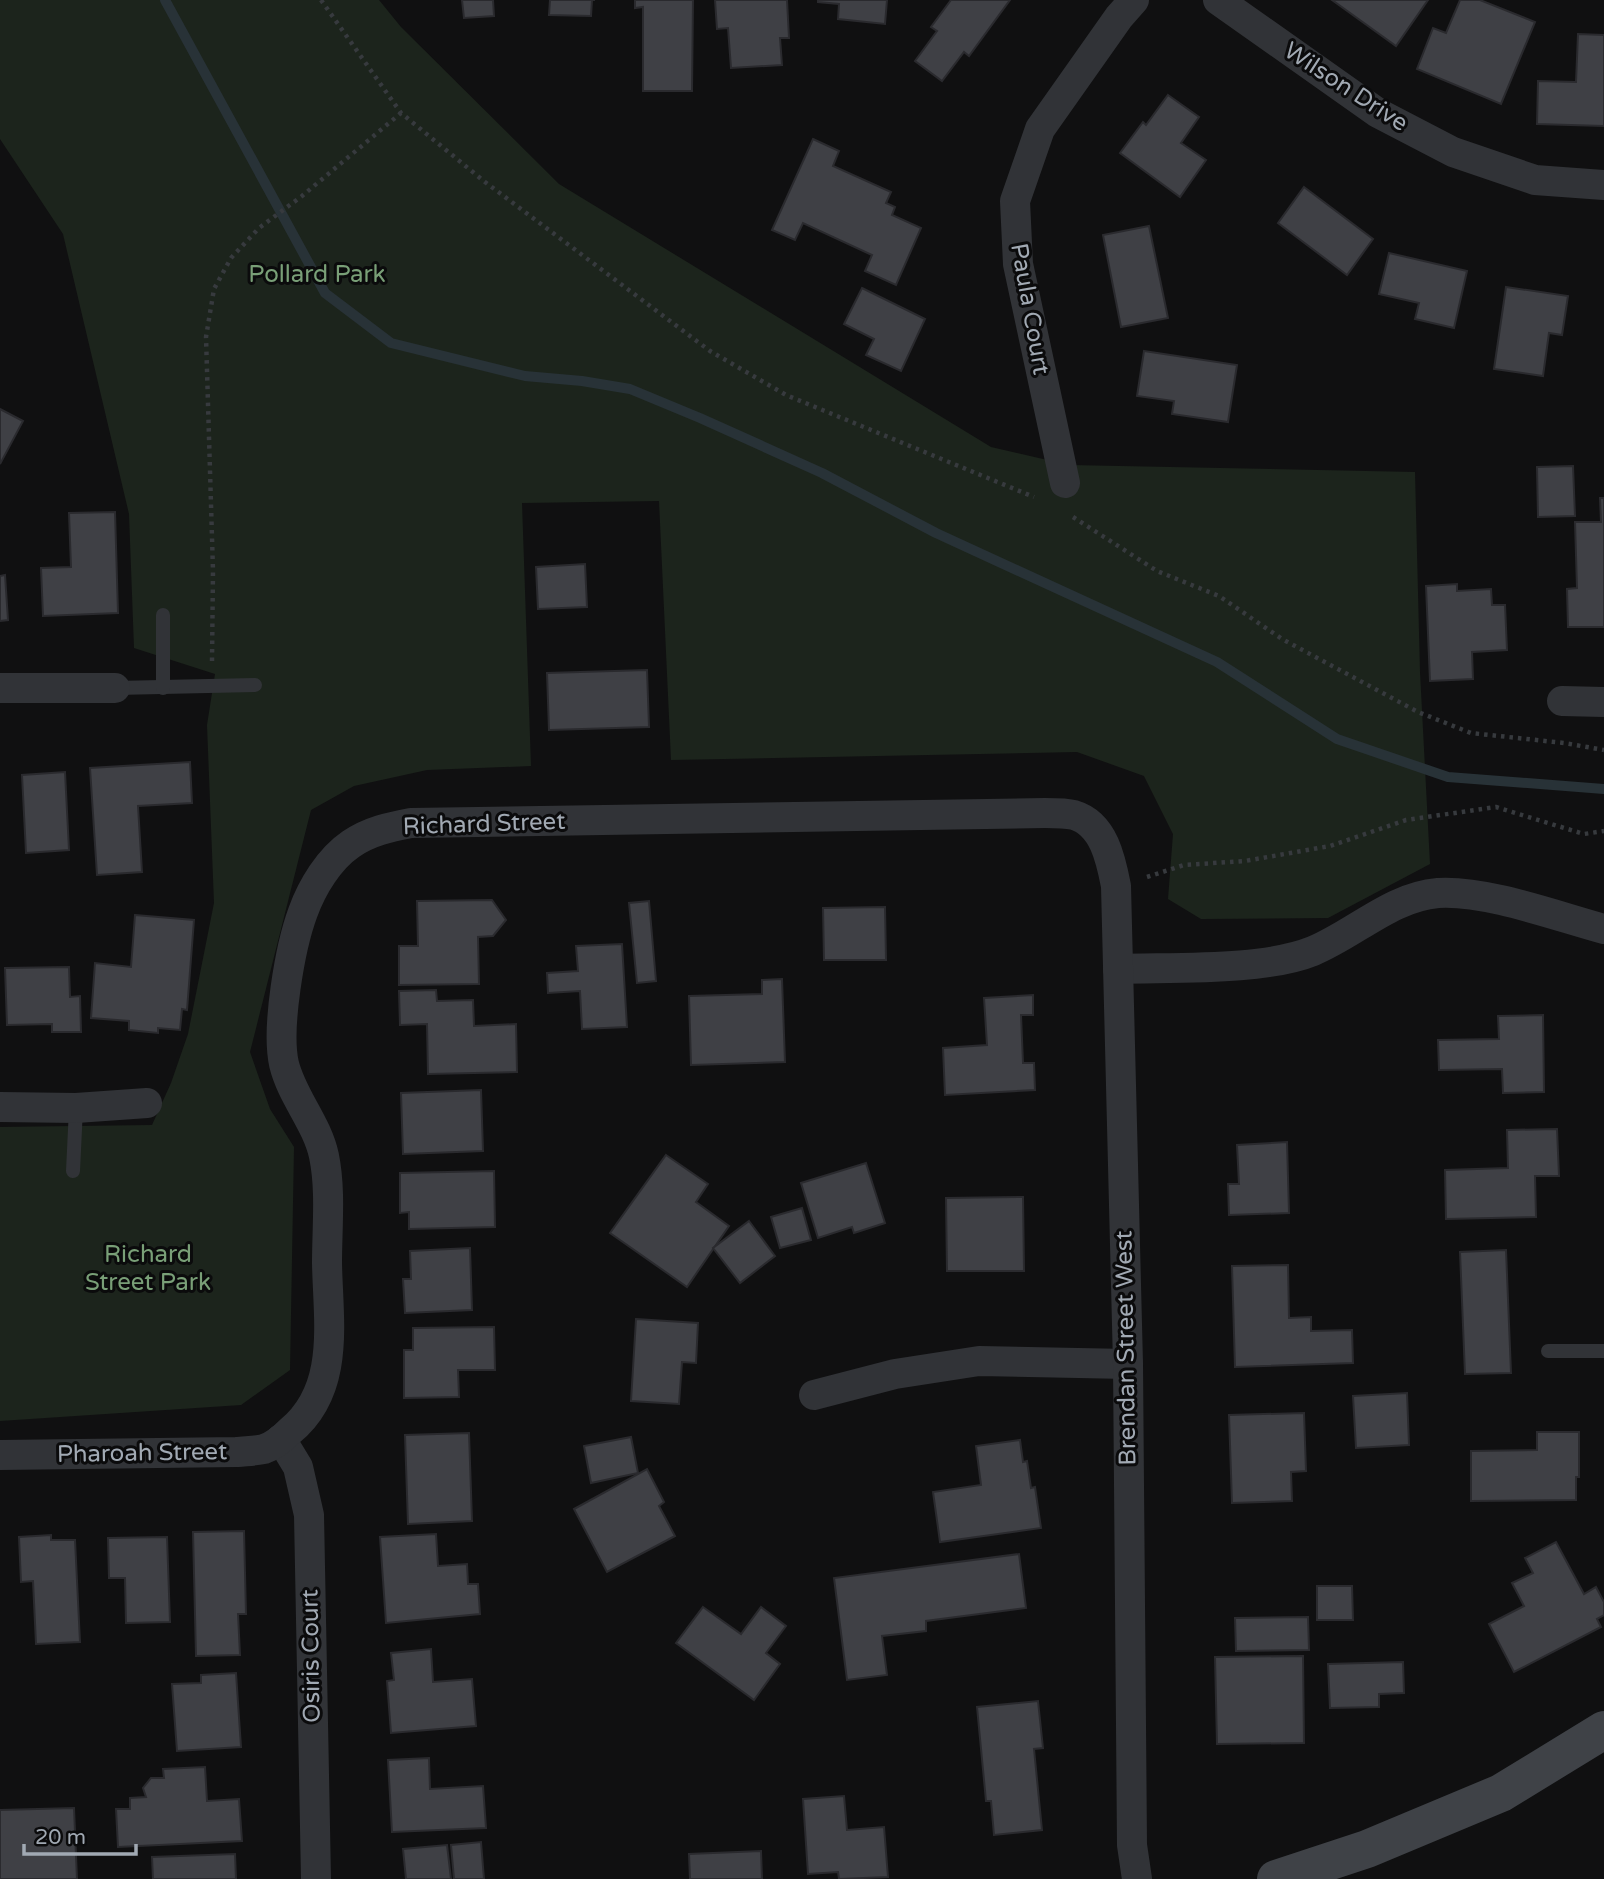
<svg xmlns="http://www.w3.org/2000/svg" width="1604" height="1879" font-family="'Varela Round',sans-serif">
	<rect width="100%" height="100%" fill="#101011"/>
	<polygon fill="#1c241c" points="0,0 379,0 401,27 559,184 991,447 1069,465 1415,472 1420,672 1430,864 1328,918 1201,919 1168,899 1173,834 1144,776 1077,752 671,760 659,501 522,503 531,766 427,770 354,786 311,810 250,1052 270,1109 294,1147 290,1370 241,1405 0,1421 0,1127 152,1125 171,1083 188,1034 214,903 207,725 215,674 134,648 129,514 63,234 0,139"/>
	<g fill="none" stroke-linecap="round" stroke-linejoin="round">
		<polyline stroke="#283237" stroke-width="10" points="165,0 325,293 391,343 525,376 582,381 630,389 700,418 822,473 936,533 1217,662 1337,739 1448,777 1604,789"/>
	</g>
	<g fill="#3f4045" stroke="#2a2a2e" stroke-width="2">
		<polygon points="462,0 493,0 494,16 464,18"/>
		<polygon points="550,0 595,0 592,0 591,16 549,15"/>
		<polygon points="635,0 693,0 692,91 643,91 643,7 635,8"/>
		<polygon points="715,0 787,0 789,38 780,38 782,65 731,68 728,28 717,29"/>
		<polygon points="818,0 887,0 885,24 838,19 839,4 818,2"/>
		<polygon points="951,0 1010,0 969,56 964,52 942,81 915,61 937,31 931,27"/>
		<polygon points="1332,0 1428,0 1396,46"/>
		<polygon points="1460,0 1480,0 1535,22 1501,104 1417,69 1433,28 1446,33"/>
		<polygon points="1578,34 1604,35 1604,126 1537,124 1538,81 1576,82"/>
		<polygon points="1168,95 1199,117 1181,143 1206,160 1180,197 1120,153 1143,122 1146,125"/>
		<polygon points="813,139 839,151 833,166 891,192 886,203 895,207 892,215 921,228 896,285 865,271 872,255 803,223 795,240 772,230"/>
		<polygon points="1304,187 1373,239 1347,275 1278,223"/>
		<polygon points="1149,226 1168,318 1121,327 1103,235"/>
		<polygon points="1389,253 1467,271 1454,328 1415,319 1419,303 1379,294"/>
		<polygon points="1506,287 1568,296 1562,335 1549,333 1543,376 1494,369"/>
		<polygon points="862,288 925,319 901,371 866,355 874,339 844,324"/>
		<polygon points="1144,351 1237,365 1228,422 1172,414 1174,401 1137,396"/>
		<polygon points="0,409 23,421 0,464"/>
		<polygon points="1573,466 1575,516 1538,517 1537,467"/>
		<polygon points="1600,498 1604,498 1604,627 1568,627 1567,589 1577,588 1575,522 1601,522"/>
		<polygon points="115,512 118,613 43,616 41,568 71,567 69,513"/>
		<polygon points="585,564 587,607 538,609 536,567"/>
		<polygon points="5,575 8,620 0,621 0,576"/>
		<polygon points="1457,584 1457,591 1491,589 1492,605 1505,605 1507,650 1472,652 1473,679 1430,681 1426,586"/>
		<polygon points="647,670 649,727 549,730 547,673"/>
		<polygon points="190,762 192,803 138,806 142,872 97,875 90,768"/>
		<polygon points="65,772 69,850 26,853 22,775"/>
		<polygon points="492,900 506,920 493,936 478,937 479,984 399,985 399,946 418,946 417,901"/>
		<polygon points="649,901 656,981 637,983 629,903"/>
		<polygon points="885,907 886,960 824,960 823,908"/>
		<polygon points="135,915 194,920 187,1010 182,1009 180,1030 158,1028 158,1033 129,1030 129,1021 91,1018 95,963 131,967"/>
		<polygon points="622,944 627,1027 582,1029 580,991 548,993 547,973 578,971 576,946"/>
		<polygon points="69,967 70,997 80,996 81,1032 52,1032 52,1024 7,1025 5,968"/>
		<polygon points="782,979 785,1062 691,1065 689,996 762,994 762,980"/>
		<polygon points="436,990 437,1001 473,1000 474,1026 516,1024 517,1072 428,1074 427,1024 400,1025 399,991"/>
		<polygon points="1033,995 1033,1015 1021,1015 1023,1063 1034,1063 1035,1090 945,1095 943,1048 987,1045 984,998"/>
		<polygon points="1543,1015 1544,1092 1503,1093 1502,1069 1439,1070 1438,1040 1499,1039 1498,1016"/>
		<polygon points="481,1090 483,1151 403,1154 401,1093"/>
		<polygon points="1557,1129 1559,1176 1535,1176 1536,1217 1446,1219 1445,1170 1508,1168 1507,1130"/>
		<polygon points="1287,1142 1289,1213 1229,1215 1228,1184 1239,1184 1237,1145"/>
		<polygon points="666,1155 708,1184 696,1202 729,1226 687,1287 610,1233"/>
		<polygon points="866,1163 885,1223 854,1233 852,1227 818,1238 801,1183"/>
		<polygon points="494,1171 495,1227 409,1229 409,1212 400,1213 400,1173"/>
		<polygon points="1023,1197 1024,1271 947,1271 946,1198"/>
		<polygon points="802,1208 811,1240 780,1248 771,1217"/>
		<polygon points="749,1221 775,1256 740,1283 713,1248"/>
		<polygon points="470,1248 472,1310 405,1313 403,1279 411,1279 410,1251"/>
		<polygon points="1506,1250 1511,1373 1465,1374 1460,1252"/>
		<polygon points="1288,1265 1289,1318 1311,1317 1311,1331 1352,1330 1353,1363 1235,1367 1232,1266"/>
		<polygon points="636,1319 698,1323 696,1363 682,1362 679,1404 631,1401"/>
		<polygon points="494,1327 495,1370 458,1370 459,1397 404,1398 404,1350 413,1350 413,1328"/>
		<polygon points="1407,1393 1409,1445 1356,1448 1353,1396"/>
		<polygon points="1304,1413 1306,1471 1291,1472 1292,1501 1232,1503 1229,1415"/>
		<polygon points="1537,1432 1579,1432 1579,1477 1576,1477 1576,1500 1471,1501 1471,1451 1537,1450"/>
		<polygon points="469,1433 472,1521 408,1524 405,1435"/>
		<polygon points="631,1437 638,1473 591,1483 584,1446"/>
		<polygon points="1020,1440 1023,1462 1027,1461 1031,1488 1035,1487 1041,1528 940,1542 933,1492 981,1485 976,1446"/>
		<polygon points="647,1469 664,1502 659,1506 675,1536 607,1572 574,1509"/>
		<polygon points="244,1531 246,1614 238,1614 240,1655 196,1656 193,1532"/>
		<polygon points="436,1534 438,1566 467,1564 468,1584 478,1584 480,1614 386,1623 380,1537"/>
		<polygon points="51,1535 51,1540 75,1540 80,1642 36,1644 33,1581 21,1582 19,1537"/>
		<polygon points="167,1537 170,1622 126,1623 125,1578 109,1578 108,1538"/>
		<polygon points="1556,1542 1584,1594 1596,1587 1604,1602 1604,1615 1597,1619 1601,1627 1514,1672 1489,1624 1524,1606 1512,1583 1533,1573 1525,1558"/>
		<polygon points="1019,1554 1026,1608 926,1621 926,1631 882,1636 887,1675 847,1680 834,1578"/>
		<polygon points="1317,1586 1352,1586 1353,1620 1317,1620"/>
		<polygon points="703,1607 741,1634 761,1607 786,1626 766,1653 780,1664 754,1700 676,1643"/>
		<polygon points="1308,1617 1309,1650 1236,1651 1235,1618"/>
		<polygon points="431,1649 433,1682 472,1679 476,1726 391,1733 387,1681 394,1680 391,1653"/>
		<polygon points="1303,1656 1304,1743 1217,1744 1215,1657"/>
		<polygon points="1403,1662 1404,1693 1379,1694 1379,1707 1330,1708 1328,1664"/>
		<polygon points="236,1673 241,1747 177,1751 172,1684 201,1683 201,1675"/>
		<polygon points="1038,1701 1043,1748 1034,1749 1042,1830 994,1835 991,1801 986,1801 977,1707"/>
		<polygon points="429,1758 430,1789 483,1786 486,1828 392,1832 388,1760"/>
		<polygon points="205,1767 207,1801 239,1799 242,1841 118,1847 116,1809 130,1809 130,1798 146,1797 143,1788 151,1778 164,1778 163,1769"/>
		<polygon points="844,1796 847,1830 884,1827 888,1877 839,1879 838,1872 808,1874 803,1799"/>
		<polygon points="74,1808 77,1879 0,1879 0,1810"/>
		<polygon points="481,1842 484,1879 454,1879 451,1845"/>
		<polygon points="447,1845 451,1879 406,1879 403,1849"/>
		<polygon points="761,1851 762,1879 690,1879 689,1854"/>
		<polygon points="235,1854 236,1879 153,1879 152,1857"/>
	</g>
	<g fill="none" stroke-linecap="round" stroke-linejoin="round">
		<g stroke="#373a3e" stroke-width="4.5" stroke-dasharray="3.5 5" stroke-linecap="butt">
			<polyline points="321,0 401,113 485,182 710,351 786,395 1034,497"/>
			<polyline points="1073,517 1157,571 1219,596 1282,639 1418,712 1471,733 1564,743 1604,750"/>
			<polyline points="212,661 213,571 206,337 214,289 231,258 259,228 302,196 401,113"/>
			<polyline points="1147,877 1184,865 1245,861 1330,846 1406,820 1496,807 1584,834 1604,831"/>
		</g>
		<g stroke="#313337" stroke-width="14">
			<polyline points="115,688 255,685"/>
			<polyline points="163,688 163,615"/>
			<polyline points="73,1171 76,1108"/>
			<polyline points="1548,1351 1604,1351"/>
		</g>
		<g stroke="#313337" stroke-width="30">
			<polyline points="1218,0 1378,113 1453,152 1535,180 1604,185"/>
			<polyline points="1065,483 1018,264 1015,201 1040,129 1119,17 1134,0"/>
			<polyline points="0,688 115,688"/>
			<polyline points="1562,701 1604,702"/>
			<path d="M 1118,969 C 1173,967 1264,971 1313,951 C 1356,933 1391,897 1438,893 C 1486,890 1556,916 1604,929"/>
			<polyline points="0,1107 76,1108 147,1103"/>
			<polyline points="814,1395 895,1374 979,1361 1128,1364"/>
			<polyline points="281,1439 298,1467 309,1515 316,1879"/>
			<path d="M 0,1455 L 237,1452 C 245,1451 256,1451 264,1449 C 273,1446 283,1438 290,1431 C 341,1389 328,1321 327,1263 C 327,1228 331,1190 324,1156 C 317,1123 292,1097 284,1064 C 276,1028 290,947 303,912 C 312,887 329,859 351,844 C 370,831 390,827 411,823 L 1045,813 C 1054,813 1066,813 1074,815 C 1104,824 1111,860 1116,886 L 1128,1364 L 1132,1845 L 1137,1879"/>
		</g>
		<polyline stroke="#3f4247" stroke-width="38" points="1276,1879 1367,1849 1501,1793 1604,1730"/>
	</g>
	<g text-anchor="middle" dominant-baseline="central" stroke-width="6" stroke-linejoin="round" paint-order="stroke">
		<g font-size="24" fill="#a1a9b3" stroke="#0b0b0c">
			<text transform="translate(1346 87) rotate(33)">Wilson Drive</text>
			<text transform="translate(1030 309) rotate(80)">Paula Court</text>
			<text transform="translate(484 824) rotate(-2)">Richard Street</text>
			<text transform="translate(1126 1348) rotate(-91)">Brendan Street West</text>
			<text transform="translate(142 1453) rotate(-1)">Pharoah Street</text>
			<text transform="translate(311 1656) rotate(-91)">Osiris Court</text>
		</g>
		<g font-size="24" fill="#799f77" stroke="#0b0b0c">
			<text x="317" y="274">Pollard Park</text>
			<text x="148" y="1254">Richard<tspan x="148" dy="28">Street Park</tspan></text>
		</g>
	</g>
	<path d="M24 1844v10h112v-10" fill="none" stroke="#a1a9b3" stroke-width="3.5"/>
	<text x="35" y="1844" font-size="21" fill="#a1a9b3" stroke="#0b0b0c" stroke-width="5" paint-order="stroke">20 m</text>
</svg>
